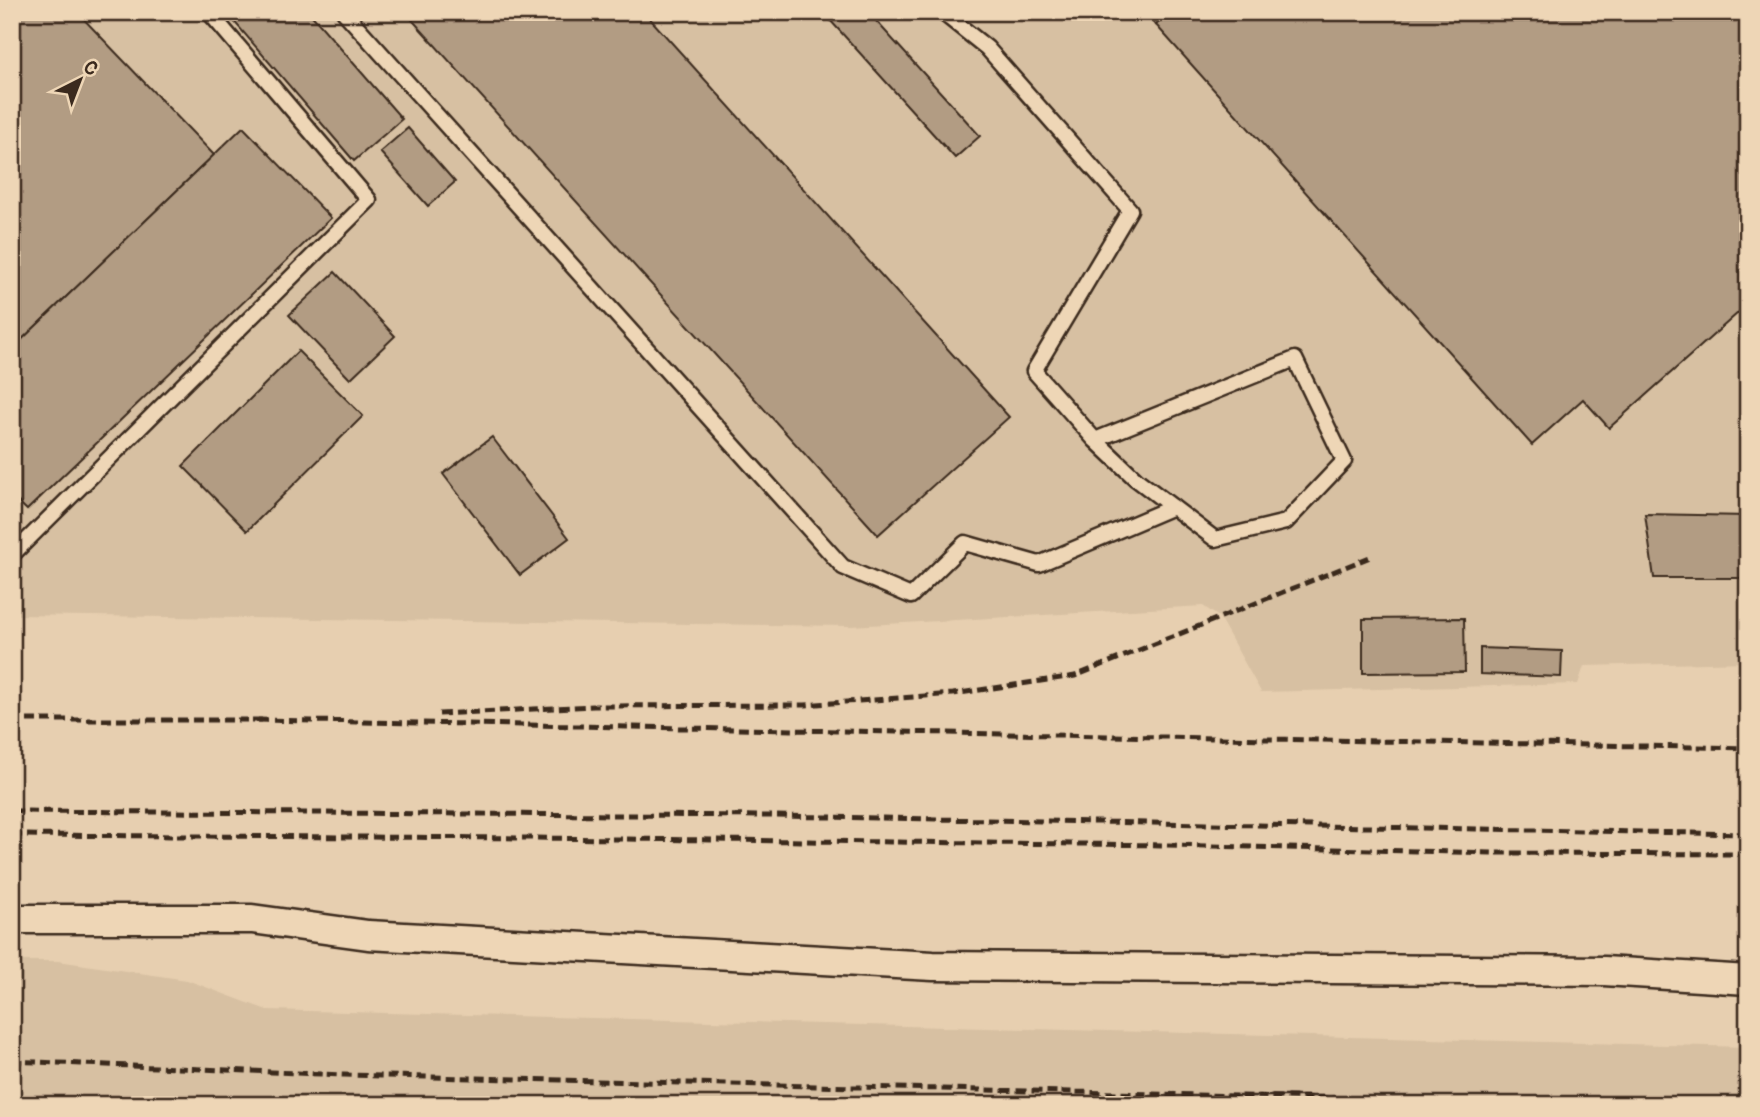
<svg xmlns="http://www.w3.org/2000/svg" width="1760" height="1117" font-family="Pangolin,sans-serif">
	<rect width="100%" height="100%" fill="#e7cfb0"/>
	<filter id="ink" filterUnits="userSpaceOnUse"><feTurbulence type="fractalNoise" baseFrequency=".0143" numOctaves="2"/><feDisplacementMap in="SourceGraphic" scale="14" xChannelSelector="R" yChannelSelector="G"/><feConvolveMatrix kernelMatrix="1 2 1 2 8 2 1 2 1" color-interpolation-filters="sRGB"/></filter>
	<g filter="url(#ink)">
		<g fill="#d7c0a2">
			<polygon points="12,12 1748,12 1748,662 1584,666 1578,684 1261,692 1219,617 1203,606 851,626 12,615"/>
			<polygon points="12,961 58,961 187,980 267,1010 1748,1047 1748,1105 12,1105"/>
		</g>
		<g fill="#b29c83" stroke="#3b2a1e" stroke-width="2">
			<polygon points="12,12 77,12 214,155 12,349"/>
			<polygon points="226,12 309,12 402,119 354,161"/>
			<polygon points="405,12 644,12 1009,417 878,535"/>
			<polygon points="836,12 868,12 980,136 955,158 829,19"/>
			<polygon points="1145,12 1170,12 1156,25"/>
			<polygon points="1170,12 1748,12 1748,304 1609,428 1583,399 1532,445 1156,25"/>
			<polygon points="243,127 331,218 27,510 12,496 12,349"/>
			<polygon points="408,128 455,182 428,206 380,152"/>
			<polygon points="335,272 395,336 350,379 289,315"/>
			<polygon points="298,351 363,416 247,531 183,466"/>
			<polygon points="492,437 569,538 520,575 443,474"/>
			<polygon points="1645,514 1748,516 1748,578 1654,578"/>
			<polygon points="1464,618 1465,672 1363,673 1363,619"/>
			<polygon points="1480,648 1562,651 1561,677 1480,674"/>
		</g>
		<g fill="none" stroke-linecap="round" stroke-linejoin="round">
			<defs>
				<g id="service">
					<polyline points="344,12 843,567 911,596 965,543 1039,564 1173,507"/>
					<polyline points="942,12 987,48 1130,210 1034,371 1095,440 1136,479 1215,539 1286,522 1344,461 1295,359 1095,440"/>
					<polyline points="12,555 369,200 209,12"/>
				</g>
				<polyline id="minor" points="12,919 252,919 368,935 933,966 1604,971 1748,980"/>
			</defs>
			<use href="#service" stroke="#3b2a1e" stroke-width="19"/>
			<use href="#minor" stroke="#3b2a1e" stroke-width="33"/>
			<use href="#service" stroke="#eed6b6" stroke-width="14"/>
			<use href="#minor" stroke="#eed6b6" stroke-width="28"/>
			<g stroke="#3b2a1e" stroke-width="5" stroke-dasharray="10 5" stroke-linecap="butt">
				<polyline points="439,714 594,706 805,705 953,694 1075,676 1370,557"/>
				<polyline points="12,720 268,720"/>
				<polyline points="258,720 1748,748"/>
				<polyline points="12,811 772,816 1748,834"/>
				<polyline points="12,835 532,838 1167,845 1494,853 1748,854"/>
				<polyline points="12,1061 344,1075 1327,1098 1487,1105"/>
			</g>
		</g>
	</g>
	<rect width="1760" height="1117" fill="none" stroke="#eed6b6" stroke-width="42"/>
	<rect x="21" y="21" width="1718" height="1075" fill="none" stroke="#3b2a1e" stroke-width="2.5" filter="url(#ink)"/>
	<g transform="translate(80 80) rotate(42)" stroke="#eed6b6" stroke-width="5" paint-order="stroke">
	<path d="M0-5L12 26L0 18L-12 26Z" fill="#3b2a1e"/>
	<text y="-10" font-size="19" font-weight="bold" text-anchor="middle" fill="#3b2a1e">С</text>
	</g>
</svg>
